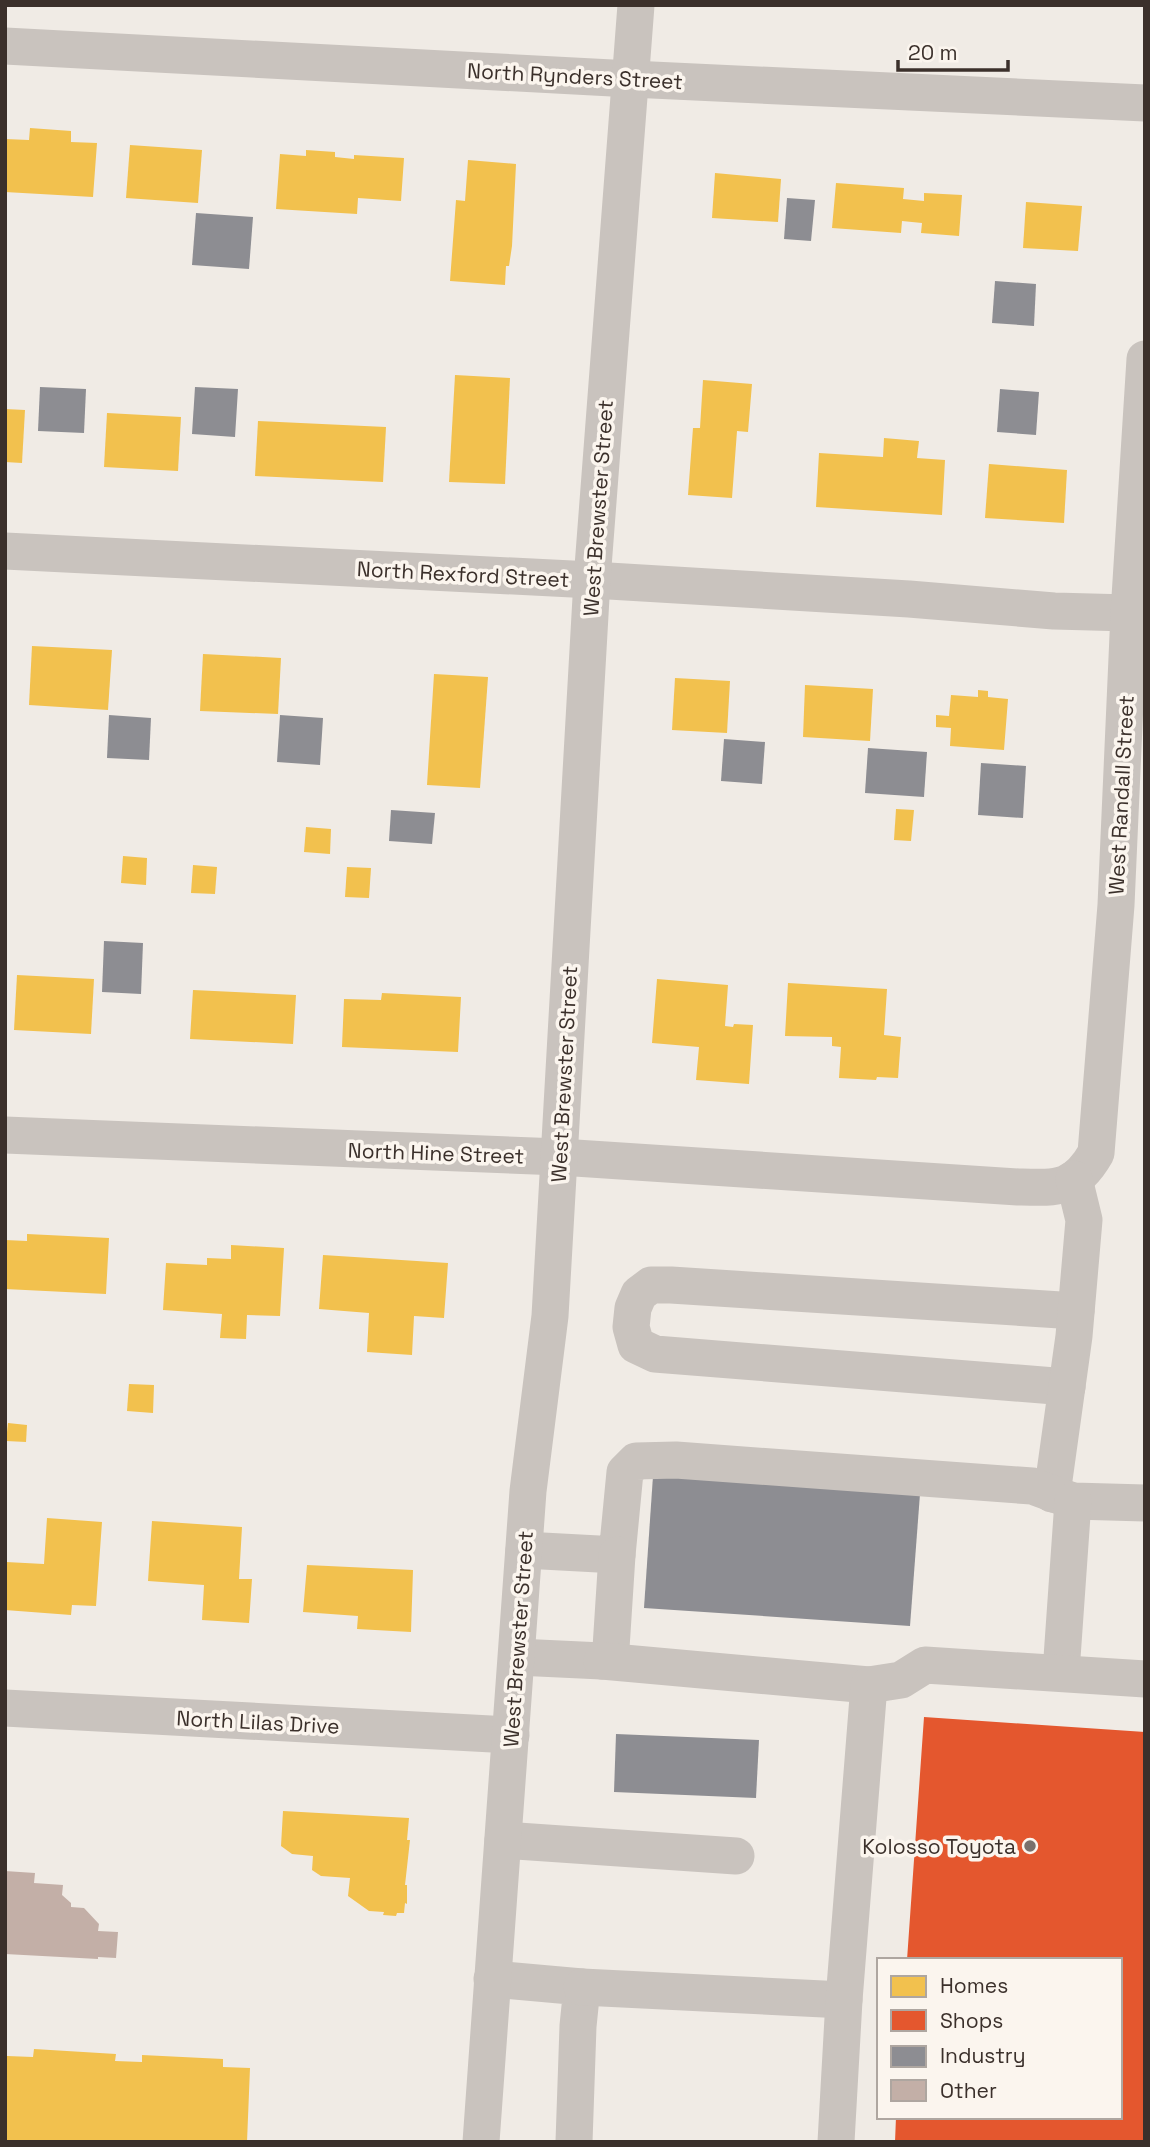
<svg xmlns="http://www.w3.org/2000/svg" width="1150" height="2147" font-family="'Space Grotesk',sans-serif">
	<rect width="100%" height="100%" fill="#f0ebe5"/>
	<g fill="#f2c14e">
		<polygon points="30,128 71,131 71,142 97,143 93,197 5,192 5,139 29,140"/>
		<polygon points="130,145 202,150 198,203 126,198"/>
		<polygon points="306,150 335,152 335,157 354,159 354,155 404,158 401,201 358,198 357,214 276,209 280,154 306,156"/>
		<polygon points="468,160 516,164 512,246 509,266 506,266 505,285 450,281 456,200 465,201"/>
		<polygon points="715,173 781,179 778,222 712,218"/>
		<polygon points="836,183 904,188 903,199 924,201 924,193 962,195 959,236 921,233 922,223 902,221 901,233 832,228"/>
		<polygon points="1026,202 1082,206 1078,251 1023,248"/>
		<polygon points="455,375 510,378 505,484 449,482"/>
		<polygon points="703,380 752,384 748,432 737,431 732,498 688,495 693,428 700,428"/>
		<polygon points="5,409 25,410 22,463 5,462"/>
		<polygon points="107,413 181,417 178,471 104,467"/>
		<polygon points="258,421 386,427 383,482 255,476"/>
		<polygon points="884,438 919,441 917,458 945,460 942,515 816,507 819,453 883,457"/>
		<polygon points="989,464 1067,470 1064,523 985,518"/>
		<polygon points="32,646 112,650 108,710 29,705"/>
		<polygon points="203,654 281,658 278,714 200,711"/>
		<polygon points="434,674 488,677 480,788 427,785"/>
		<polygon points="675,678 730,681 727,733 672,730"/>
		<polygon points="805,685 873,689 870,741 803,737"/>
		<polygon points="978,690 988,691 988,697 1008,699 1004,750 950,746 951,728 936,727 936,715 949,716 951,695 978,697"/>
		<polygon points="896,809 914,810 911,841 894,840"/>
		<polygon points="306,827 331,829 330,854 304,852"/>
		<polygon points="123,856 147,858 146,885 121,883"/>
		<polygon points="193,865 217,867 215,894 191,893"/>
		<polygon points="347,867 371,868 369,898 345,897"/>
		<polygon points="17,975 94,979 91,1034 14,1030"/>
		<polygon points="657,979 728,985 725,1026 733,1027 734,1024 753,1025 749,1084 696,1080 699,1047 652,1043"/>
		<polygon points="788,983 887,989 884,1035 901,1037 898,1078 877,1077 876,1080 839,1078 841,1047 832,1046 832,1037 785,1036"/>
		<polygon points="193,990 296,995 293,1044 190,1039"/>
		<polygon points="382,993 461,997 458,1052 342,1047 344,999 381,1000"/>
		<polygon points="27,1234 109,1238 106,1294 5,1289 5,1240 27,1241"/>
		<polygon points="231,1245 284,1248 280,1316 247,1315 246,1339 220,1338 222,1314 163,1310 166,1263 207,1265 207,1258 231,1259"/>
		<polygon points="323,1255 448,1263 444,1318 414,1316 412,1355 367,1352 369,1313 319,1309"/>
		<polygon points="129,1384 154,1385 153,1413 127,1411"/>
		<polygon points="8,1423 27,1425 26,1442 6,1441"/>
		<polygon points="47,1518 102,1522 96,1606 72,1605 71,1615 5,1610 6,1562 44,1564"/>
		<polygon points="152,1521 242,1527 239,1579 252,1579 249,1623 202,1620 204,1585 148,1581"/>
		<polygon points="307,1565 413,1570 411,1632 357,1629 358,1616 303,1612"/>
		<polygon points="283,1811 409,1818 407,1840 410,1840 405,1885 407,1885 407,1904 405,1903 404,1913 397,1913 396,1916 383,1915 384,1912 369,1911 348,1896 350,1878 321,1876 312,1870 313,1856 292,1854 281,1846"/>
		<polygon points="34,2049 116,2054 115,2061 142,2062 142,2055 223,2059 223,2067 250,2068 247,2142 5,2142 7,2056 33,2057"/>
	</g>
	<polygon fill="#e4572e" points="924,1717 1145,1732 1145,2142 895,2142 896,2117 1120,2117 1120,1960 907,1960"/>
	<g fill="#8d8d92">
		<polygon points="787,198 815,200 811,241 784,239"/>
		<polygon points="196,213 253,217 249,269 192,265"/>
		<polygon points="995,281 1036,284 1034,326 992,323"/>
		<polygon points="40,387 86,389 84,433 38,431"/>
		<polygon points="195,387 238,389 235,437 192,434"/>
		<polygon points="1000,389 1039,392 1036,435 997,432"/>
		<polygon points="109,715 151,718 149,760 107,758"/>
		<polygon points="280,715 323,718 320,765 277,762"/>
		<polygon points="724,739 765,742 762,784 721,781"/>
		<polygon points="868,748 927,752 924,797 865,793"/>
		<polygon points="981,763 1026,766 1023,818 978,815"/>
		<polygon points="391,810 435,813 432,844 389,841"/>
		<polygon points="104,941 143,943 141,994 102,992"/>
		<polygon points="653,1476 920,1494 910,1626 644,1608"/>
		<polygon points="616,1734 759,1740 756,1798 614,1792"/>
	</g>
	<polygon fill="#c3afa7" points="5,1871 35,1873 34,1883 63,1885 62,1895 71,1903 71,1907 84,1908 99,1924 98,1931 118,1932 116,1958 98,1957 98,1959 5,1954"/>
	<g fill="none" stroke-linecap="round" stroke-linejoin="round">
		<g stroke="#c9c3be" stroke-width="37">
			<polyline points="5,46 631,79 1145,103"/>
			<polyline points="5,551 592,580 909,599 1054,611 1129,613"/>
			<path d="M 5,1135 L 560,1157 L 1018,1187 C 1056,1188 1075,1190 1096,1153 L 1116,905 L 1129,613 L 1145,359"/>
			<polyline points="1067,1387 655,1354 636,1345 631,1327 633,1308 639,1294 651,1285 671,1285 1076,1311"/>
			<polyline points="1052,1494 1074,1336 1084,1220 1074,1179"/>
			<polyline points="524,1550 617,1555 625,1472 636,1461 676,1460 1032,1486 1073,1501 1145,1503"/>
			<polyline points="517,1657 602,1661 611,1648 617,1555"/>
			<polyline points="602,1661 869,1685"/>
			<polyline points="1061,1672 1073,1501"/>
			<polyline points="5,1708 511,1735"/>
			<polyline points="503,1840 736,1856"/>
			<polyline points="492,1979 582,1987 578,2026 574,2142"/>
			<polyline points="582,1987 844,2000"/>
			<polyline points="481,2142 528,1491 550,1316 592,580 636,5"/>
			<polyline points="836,2142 844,2000 869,1685 901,1680 925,1665 1145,1679"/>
		</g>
	</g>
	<circle fill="#7a716c" stroke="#fbf5ee" stroke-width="2.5" cx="1030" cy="1846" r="7"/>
	<g text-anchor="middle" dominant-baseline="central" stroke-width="7" stroke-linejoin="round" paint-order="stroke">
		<g font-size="21" fill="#3b302b" stroke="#fbf5ee">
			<text transform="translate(575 76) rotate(3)">North Rynders Street</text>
			<text transform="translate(598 508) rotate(-86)">West Brewster Street</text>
			<text transform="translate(463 574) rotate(3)">North Rexford Street</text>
			<text transform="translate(1121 795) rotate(-87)">West Randall Street</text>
			<text transform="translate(564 1074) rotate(-87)">West Brewster Street</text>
			<text transform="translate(436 1153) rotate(2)">North Hine Street</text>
			<text transform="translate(518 1639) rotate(-86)">West Brewster Street</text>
			<text transform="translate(258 1722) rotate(3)">North Lilas Drive</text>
		</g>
		<g font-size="21" fill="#3b302b" stroke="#fbf5ee" text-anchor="end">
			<text x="1016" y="1846">Kolosso Toyota</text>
		</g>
	</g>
	<rect width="1150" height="2147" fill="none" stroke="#3b302b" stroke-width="14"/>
	<rect x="877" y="1958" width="245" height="161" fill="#fbf5ee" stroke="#aea6a0" stroke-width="2"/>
	<rect x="891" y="1976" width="35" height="21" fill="#f2c14e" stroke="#aea6a0" stroke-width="2"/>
	<text x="940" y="1993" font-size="21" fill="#3b302b">Homes</text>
	<rect x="891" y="2010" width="35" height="21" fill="#e4572e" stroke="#aea6a0" stroke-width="2"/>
	<text x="940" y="2028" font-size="21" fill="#3b302b">Shops</text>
	<rect x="891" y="2046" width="35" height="21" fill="#8d8d92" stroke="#aea6a0" stroke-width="2"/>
	<text x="940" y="2063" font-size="21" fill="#3b302b">Industry</text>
	<rect x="891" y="2080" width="35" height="21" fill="#c3afa7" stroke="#aea6a0" stroke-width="2"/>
	<text x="940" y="2098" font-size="21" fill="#3b302b">Other</text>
	<path d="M898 60v10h110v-10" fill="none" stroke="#3b302b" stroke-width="3.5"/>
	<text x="908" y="60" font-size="21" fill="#3b302b" stroke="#fbf5ee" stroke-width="5" paint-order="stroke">20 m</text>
</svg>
